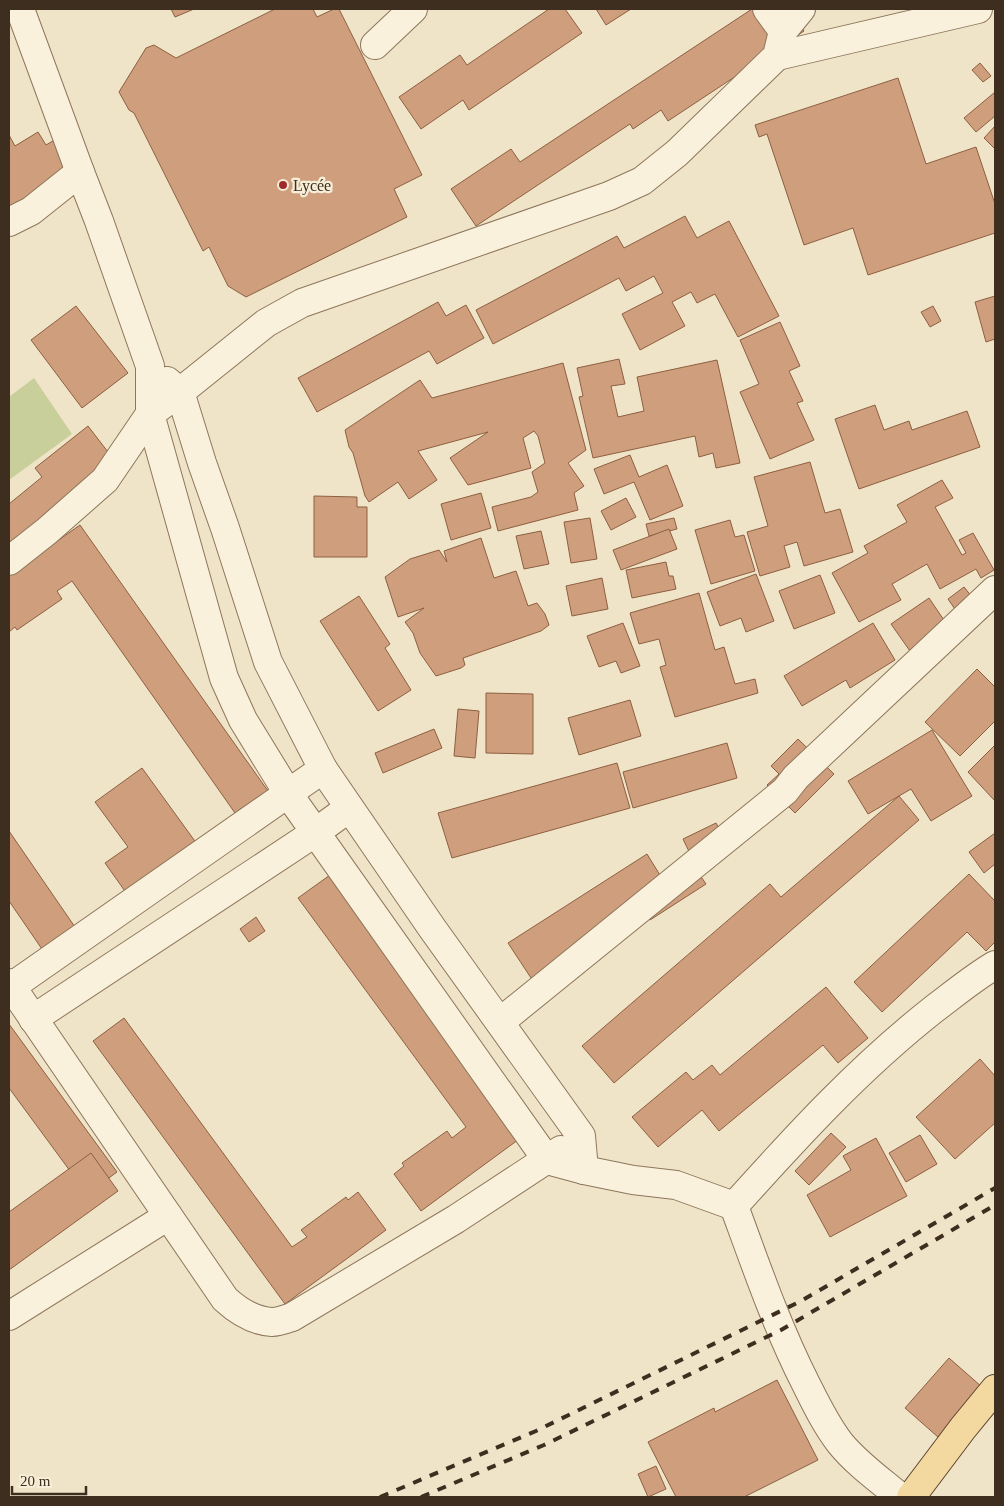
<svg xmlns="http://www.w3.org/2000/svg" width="1004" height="1506" font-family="'Times New Roman',serif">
	<rect width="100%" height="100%" fill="#f0e4c8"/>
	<polygon fill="#c9cf9b" points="34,378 72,434 9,480 9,397"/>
	<g fill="#cf9f7d" stroke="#8d5f41">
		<polygon points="171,9 194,9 175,17"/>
		<polygon points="275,9 313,9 317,17 334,9 339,9 422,175 394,189 407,217 246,297 228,286 209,247 203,251 134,113 129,110 119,92 146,48 154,45 176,58"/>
		<polygon points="549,9 565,9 582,33 469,110 463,100 421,129 399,97 460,55 467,65"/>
		<polygon points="596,9 631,9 606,25"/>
		<polygon points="752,9 789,9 804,31 668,121 661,110 633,129 630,124 476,226 451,189 511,149 520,162"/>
		<polygon points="980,63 991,76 983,82 972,70"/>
		<polygon points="898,78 926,164 976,147 995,204 995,233 868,275 853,228 804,245 767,134 759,137 755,125"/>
		<polygon points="995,92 995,116 976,132 964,118"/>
		<polygon points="995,126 995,149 984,138"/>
		<polygon points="38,132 46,145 66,133 82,158 9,218 9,135 15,146"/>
		<polygon points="685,216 697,238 729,221 779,316 738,337 715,294 697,303 691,292 672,302 685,326 640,350 622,314 663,293 654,276 626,291 619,278 493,344 476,310 617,236 624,248"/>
		<polygon points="995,296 995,339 986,342 975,302"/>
		<polygon points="438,302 446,316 466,305 484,338 437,364 429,351 317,412 298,378"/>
		<polygon points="76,306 128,373 82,408 31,340"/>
		<polygon points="933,306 941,321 930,327 921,312"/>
		<polygon points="780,322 800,366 789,371 803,401 797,403 814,440 770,459 740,392 759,384 740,340"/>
		<polygon points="619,359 625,384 611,386 618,417 644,411 637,377 717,360 740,463 716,468 713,453 699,457 695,436 593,458 579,397 583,396 577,368"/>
		<polygon points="563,363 586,450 568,463 584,486 574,493 578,510 498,531 492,507 531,497 538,492 532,472 545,463 538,436 534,431 523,438 531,468 468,485 450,458 488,432 418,451 437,480 409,499 398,482 369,502 365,496 353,453 349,447 345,430 420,380 432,398"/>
		<polygon points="875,405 884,430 909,421 912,430 967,411 980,447 859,489 835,419"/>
		<polygon points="88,426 121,469 9,548 9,504 42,477 35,468"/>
		<polygon points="630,455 639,477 667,465 683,506 650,520 634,482 604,494 594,469"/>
		<polygon points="810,462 825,513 840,509 853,552 804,566 797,542 784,546 790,567 760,576 747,532 768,526 754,477"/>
		<polygon points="942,480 953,498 935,507 962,555 966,553 959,540 973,533 994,570 981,578 976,569 940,589 927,564 892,584 901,600 859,622 832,573 868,553 864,546 907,522 897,505"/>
		<polygon points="481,493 491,528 451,540 441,504"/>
		<polygon points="314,496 357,497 357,507 367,507 367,557 314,557"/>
		<polygon points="626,498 636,517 611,530 601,511"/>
		<polygon points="590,518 597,559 571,563 564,522"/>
		<polygon points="674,518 677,529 649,536 646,524"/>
		<polygon points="730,520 735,537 744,535 755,571 711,584 695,530"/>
		<polygon points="80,525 268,791 235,813 72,581 57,591 62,599 17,630 15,627 9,632 9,575"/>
		<polygon points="669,529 677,549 621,570 613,550"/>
		<polygon points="541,531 549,564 524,569 516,536"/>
		<polygon points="481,538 494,578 516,571 528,606 537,603 545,614 549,625 541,631 463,658 465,665 461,668 436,676 420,653 413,633 405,622 424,608 398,617 385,577 410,559 439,550 447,562 444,551"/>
		<polygon points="666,562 669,576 673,576 676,589 632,598 626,570"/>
		<polygon points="756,574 774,621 746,632 741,618 720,626 707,592"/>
		<polygon points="820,575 835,613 794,629 779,591"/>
		<polygon points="602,578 608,609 572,616 566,586"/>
		<polygon points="964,587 976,602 959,615 948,599"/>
		<polygon points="699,593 715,650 724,647 735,684 755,679 758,693 675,717 660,667 666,665 659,639 639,644 630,613"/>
		<polygon points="359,596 390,644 385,648 411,690 378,711 320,621"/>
		<polygon points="929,598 954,635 917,661 891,624"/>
		<polygon points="623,623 640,666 621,673 616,661 599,667 587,636"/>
		<polygon points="873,623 895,660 850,688 846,680 802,706 784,676"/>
		<polygon points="977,669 995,687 995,721 960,756 925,722"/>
		<polygon points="486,693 533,694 533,754 486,753"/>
		<polygon points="630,700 641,736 579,755 568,718"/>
		<polygon points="458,709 479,711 475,758 454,756"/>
		<polygon points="434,729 442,748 383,773 375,753"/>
		<polygon points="932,730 972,796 931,821 911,789 868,814 848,781"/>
		<polygon points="798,739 834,774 795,813 767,785 779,774 771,766"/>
		<polygon points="727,743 737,778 633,808 623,772"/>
		<polygon points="995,745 995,801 968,772"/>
		<polygon points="617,763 630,808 452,858 438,813"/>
		<polygon points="142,768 197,844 127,894 105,863 128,847 95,802"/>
		<polygon points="899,796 919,820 614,1083 582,1046 770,884 781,897"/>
		<polygon points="716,823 729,847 695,864 683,839"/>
		<polygon points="9,831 77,930 44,952 9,901"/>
		<polygon points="995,833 995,864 984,873 969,852"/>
		<polygon points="647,854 663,880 691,862 706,884 650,920 640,904 537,987 508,943"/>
		<polygon points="969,874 995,901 995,942 986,951 967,932 882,1012 854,982"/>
		<polygon points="330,875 522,1137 421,1211 394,1174 404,1166 402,1163 447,1131 452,1138 466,1127 298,898"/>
		<polygon points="256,917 265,931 249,942 240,929"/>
		<polygon points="826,987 868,1038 838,1063 823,1045 719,1131 702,1110 658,1147 632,1117 686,1072 693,1080 712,1065 720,1075"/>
		<polygon points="124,1018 292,1247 307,1237 301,1230 346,1197 348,1200 358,1192 386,1230 285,1304 93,1041"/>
		<polygon points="9,1024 117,1172 87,1194 9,1088"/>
		<polygon points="980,1059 995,1076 995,1123 955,1159 916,1117"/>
		<polygon points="831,1133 846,1147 809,1185 795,1171"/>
		<polygon points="920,1135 937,1164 906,1182 889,1153"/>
		<polygon points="876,1138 907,1196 830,1237 807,1195 851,1170 843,1156"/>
		<polygon points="91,1153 118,1191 9,1270 9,1212"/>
		<polygon points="949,1358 982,1387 938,1437 905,1408"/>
		<polygon points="777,1380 818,1460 744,1497 676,1497 648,1442 714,1408 715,1412"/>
		<polygon points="656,1466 666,1489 648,1497 638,1474"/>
	</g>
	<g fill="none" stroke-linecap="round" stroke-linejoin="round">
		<defs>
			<g id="minor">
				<polyline points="20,9 80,172"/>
				<polyline points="783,31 801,9"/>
				<polyline points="375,45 413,9"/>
				<polyline points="777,56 978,9"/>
				<polyline points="9,222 31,211 80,172 99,221 150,366 150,414 224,678 243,720 289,795 547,1160 584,1170 633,1180 676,1185 734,1206"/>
				<polyline points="167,381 180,392 202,463 225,528 268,662 323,769 432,928 581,1136 584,1170"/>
				<polyline points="9,561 47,531 105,480 150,414 180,392 266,323 302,303 609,196 642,181 677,153 777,56 783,31 767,9"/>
				<path d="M 9,983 L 225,1299 C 238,1311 254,1321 272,1322 C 279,1322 286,1319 292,1317 L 456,1219 L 561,1150"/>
				<polyline points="11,987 323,769"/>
				<polyline points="33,1019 316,832 349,808"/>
				<polyline points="500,1022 785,791 796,777 995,590"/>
				<path d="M 734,1206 C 797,1136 859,1068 934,1009 C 954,994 973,978 995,965"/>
				<path d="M 734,1206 C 756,1266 777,1327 806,1384 C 816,1404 826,1425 840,1443 C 857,1464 880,1480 900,1497"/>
				<polyline points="9,1316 168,1216"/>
			</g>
			<polyline id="major" points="911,1497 963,1428 995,1389"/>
		</defs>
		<use href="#minor" stroke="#8d765c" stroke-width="30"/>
		<use href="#major" stroke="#5b4430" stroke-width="30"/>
		<use href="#minor" stroke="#faf1dc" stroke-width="28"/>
		<use href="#major" stroke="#f3d9a0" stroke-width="28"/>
		<g stroke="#3d2e20" stroke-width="4" stroke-dasharray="9 9" stroke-linecap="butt">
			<polyline points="380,1497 536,1431 801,1301 995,1188"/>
			<polyline points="421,1497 544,1445 781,1330 995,1205"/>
		</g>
	</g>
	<circle fill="#9e2a2b" stroke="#f7eed8" stroke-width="2" cx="283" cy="185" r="5"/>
	<g text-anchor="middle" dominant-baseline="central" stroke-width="4.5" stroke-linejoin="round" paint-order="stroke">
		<g font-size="16" fill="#3d2e20" stroke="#f7eed8" text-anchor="start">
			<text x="293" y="185">Lycée</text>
		</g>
	</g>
	<rect width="1004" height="1506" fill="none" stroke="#3d2e20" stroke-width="20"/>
	<path d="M12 1486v8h74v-8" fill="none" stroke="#3d2e20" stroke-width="2.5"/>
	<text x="20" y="1486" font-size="15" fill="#3d2e20" stroke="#f7eed8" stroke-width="4" paint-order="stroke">20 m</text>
</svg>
